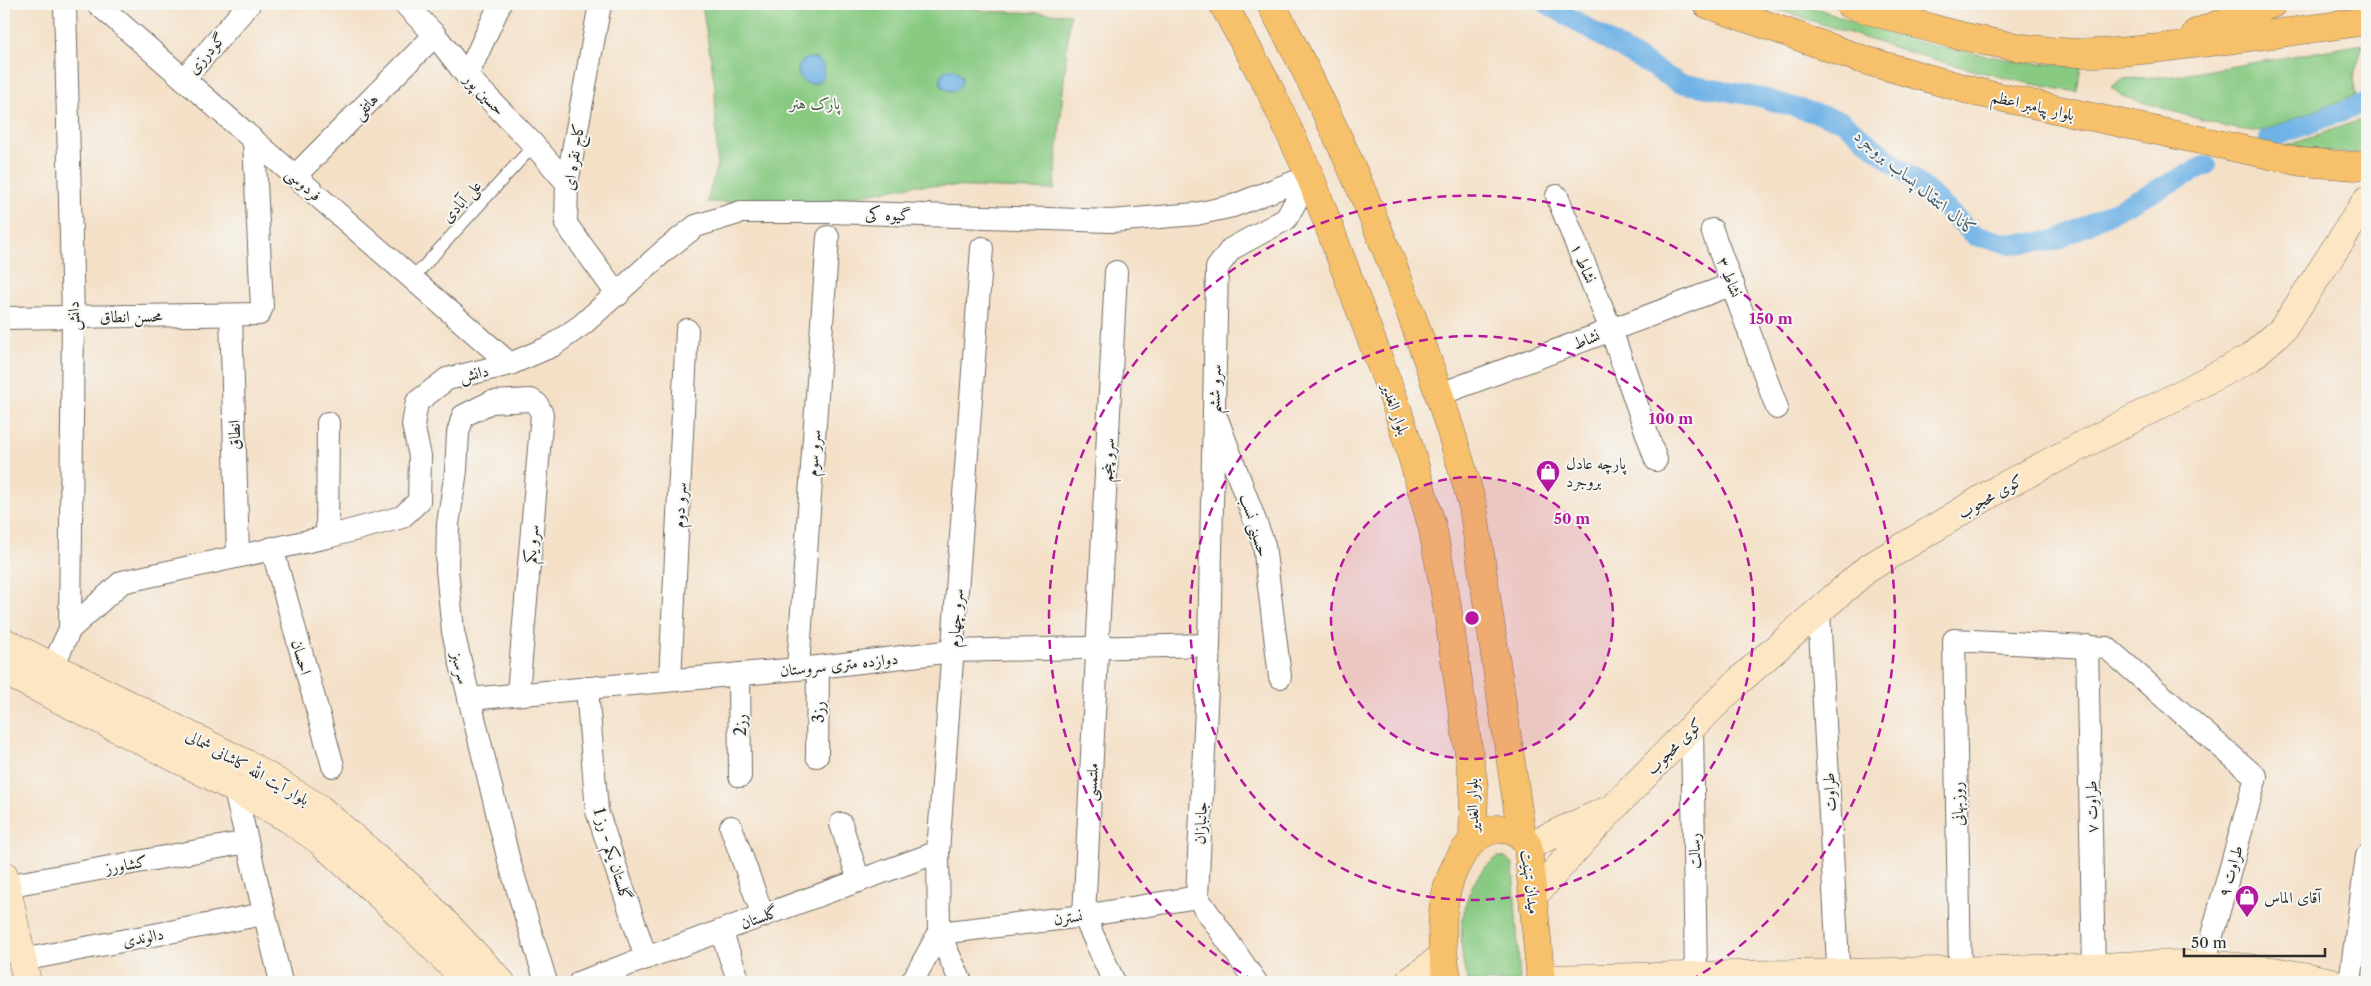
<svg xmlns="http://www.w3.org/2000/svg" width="2371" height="986" font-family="'Libre Caslon Text',Amiri,serif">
	<rect width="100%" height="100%" fill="#f6f6f2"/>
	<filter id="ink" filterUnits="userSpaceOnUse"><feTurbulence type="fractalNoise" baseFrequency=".02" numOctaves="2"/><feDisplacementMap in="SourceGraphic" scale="10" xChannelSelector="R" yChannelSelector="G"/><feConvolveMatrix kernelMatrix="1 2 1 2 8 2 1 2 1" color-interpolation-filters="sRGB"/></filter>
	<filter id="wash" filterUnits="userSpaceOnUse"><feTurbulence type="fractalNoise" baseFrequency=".0096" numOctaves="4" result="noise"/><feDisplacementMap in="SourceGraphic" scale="20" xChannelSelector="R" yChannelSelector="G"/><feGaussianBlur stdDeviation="1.12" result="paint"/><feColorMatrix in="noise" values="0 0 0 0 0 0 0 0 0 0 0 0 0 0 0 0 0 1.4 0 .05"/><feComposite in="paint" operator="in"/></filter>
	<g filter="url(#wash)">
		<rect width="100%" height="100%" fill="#f4e0c7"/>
		<g fill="#88ca82" stroke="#5a7a56">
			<polygon points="702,4 959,4 983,11 1070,14 1054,190 916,185 813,204 707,202 717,164 715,87"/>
			<path d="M 1761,4 L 1805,4 L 1860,24 L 1934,46 L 2028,63 L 2081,65 L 2077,92 C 1968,75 1865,38 1761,4 Z"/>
			<polygon points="2363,44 2353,79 2356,95 2259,132 2226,127 2122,96 2111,87 2122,79 2176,76"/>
			<polygon points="2363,119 2367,129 2367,154 2281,148"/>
			<path d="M 1498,857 C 1505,857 1511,858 1513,866 L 1520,982 L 1468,982 C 1455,942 1459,881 1498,857 Z"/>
		</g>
		<g fill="#71b3e6" stroke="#4e6f88">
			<circle cx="811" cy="71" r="13"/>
			<circle cx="951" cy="80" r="11"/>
		</g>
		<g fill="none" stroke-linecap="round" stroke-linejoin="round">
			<g stroke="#71b3e6" stroke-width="20">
				<polyline points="1547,4 1679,83 1759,97 1842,121 1929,192 1975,236 2011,244 2055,241 2206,165"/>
				<polyline points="2269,139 2367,102"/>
			</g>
		</g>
	</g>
	<g filter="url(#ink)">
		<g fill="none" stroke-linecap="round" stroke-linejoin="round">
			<defs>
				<polyline id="lane" points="412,279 534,145"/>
				<g id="street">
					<polyline points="65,4 73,317 70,629"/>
					<polyline points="98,4 510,364"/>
					<polyline points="405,4 435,35 467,76 534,145 567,183"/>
					<polyline points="600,4 567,183 566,224 618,295"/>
					<polyline points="467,76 500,4"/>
					<polyline points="184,79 249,4"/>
					<polyline points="295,176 435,35"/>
					<polyline points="1557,196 1611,330 1656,460"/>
					<polyline points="1712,230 1777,408"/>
					<polyline points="231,315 238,555"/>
					<polyline points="4,318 259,314 262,307 254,141"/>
					<polyline points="1438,395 1733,284"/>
					<polyline points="1217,419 1264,545 1280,677"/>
					<polyline points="327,537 328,423"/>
					<polyline points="272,548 333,766"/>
					<polyline points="1819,611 1839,982"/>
					<polyline points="2087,646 2094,968"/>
					<polyline points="53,666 70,629 122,582 327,537 402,517 419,501 420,456 413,425 417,402 447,379 510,364 552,346 583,324 665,250 696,226 741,212 830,212 1111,221 1196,214 1233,206 1310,176"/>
					<polyline points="798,668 828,237"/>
					<polyline points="739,674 740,776"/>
					<polyline points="670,680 687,330"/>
					<polyline points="587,688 597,811 646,958"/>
					<polyline points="518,693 542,414 537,404 531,400 491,402 463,416 458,433 456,471 448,524 447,569 453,632 509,861 546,982"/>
					<polyline points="469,699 818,667 953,651 1209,645"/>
					<polyline points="1692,727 1696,975"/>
					<polyline points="817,756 818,667"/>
					<polyline points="234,787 281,982"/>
					<polyline points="841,824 859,881"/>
					<polyline points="731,827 763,916"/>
					<polyline points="6,886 247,842"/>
					<polyline points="721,931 739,982"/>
					<polyline points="22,960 264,914"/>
					<polyline points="1960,969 1954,640 2107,648 2256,777 2204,964"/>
					<polyline points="580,982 938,852"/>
					<polyline points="912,982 939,933 938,852 982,248"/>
					<polyline points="961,982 939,933 1084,916 1197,897"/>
					<polyline points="1114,982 1084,916 1116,272"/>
					<polyline points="1256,982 1197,897 1209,645 1217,268 1231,249 1286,219 1310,176"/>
					<polyline points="2350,982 2367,856"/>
				</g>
				<g id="secondary">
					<polyline points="4,642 249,765 319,808 414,890 501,982"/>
					<polyline points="4,671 211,776 289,819 320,841 403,917 468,982"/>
					<polyline points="1528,846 1603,812"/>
					<polyline points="4,875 27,982"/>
					<polyline points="1534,895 1613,808 1692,727 1741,679 1867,569 2000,488 2250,358 2283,329 2367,200"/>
					<path d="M 1541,979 L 2094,968 C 2177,961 2249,963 2331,982"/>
					<polyline points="1409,982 1443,956"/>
				</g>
				<g id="primary">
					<polyline points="1223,4 1269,88 1310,176 1396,405 1411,453 1432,526 1445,593 1474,787 1473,841"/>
					<path d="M 1271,4 C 1357,163 1425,333 1473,507 L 1522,837"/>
					<polyline points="1707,4 1861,59 1976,92 2302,162 2355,166 2367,164"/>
					<path d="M 1849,4 C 1924,27 1999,50 2078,53 C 2110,54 2144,50 2176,46 C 2240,39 2304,30 2367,21"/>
					<polyline points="2196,33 2272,4"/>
					<path d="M 1448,982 C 1439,939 1438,891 1463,853 C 1471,841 1482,831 1497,829 C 1512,828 1520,833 1528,846 L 1541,982"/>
				</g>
			</defs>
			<use href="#lane" stroke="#716a62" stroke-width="13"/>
			<use href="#street" stroke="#716a62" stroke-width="24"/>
			<use href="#secondary" stroke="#716a62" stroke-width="29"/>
			<use href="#primary" stroke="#716a62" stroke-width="29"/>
			<use href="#lane" stroke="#fff" stroke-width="11"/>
			<use href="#street" stroke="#fff" stroke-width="22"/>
			<use href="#secondary" stroke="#fce6c4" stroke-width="28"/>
			<use href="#primary" stroke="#f7c06b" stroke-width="28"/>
		</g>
	</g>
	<circle cx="1472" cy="618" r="141" fill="#b5179e" fill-opacity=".12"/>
	<g fill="none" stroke="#b5179e" stroke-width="2.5" stroke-dasharray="9 6">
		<circle cx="1472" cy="618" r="141"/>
		<circle cx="1472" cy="618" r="282"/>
		<path d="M1254 981A423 423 0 1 1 1690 981"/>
	</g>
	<defs>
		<symbol id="shop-pin" viewBox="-11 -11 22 30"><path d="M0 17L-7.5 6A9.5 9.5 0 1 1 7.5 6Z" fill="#b5179e" stroke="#f6f6f2"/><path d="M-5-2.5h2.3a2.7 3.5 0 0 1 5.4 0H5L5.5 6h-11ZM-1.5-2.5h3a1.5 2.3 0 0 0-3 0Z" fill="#fff"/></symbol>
	</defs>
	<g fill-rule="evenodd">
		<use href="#shop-pin" x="1534" y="458" width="28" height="38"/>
		<use href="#shop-pin" x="2233" y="883" width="28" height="38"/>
	</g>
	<g text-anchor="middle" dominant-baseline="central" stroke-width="4" stroke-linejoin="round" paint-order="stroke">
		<g font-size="16" fill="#2b2b2b" stroke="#f6f6f2">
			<text transform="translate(206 53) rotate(-49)">گودرزی</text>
			<text transform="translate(485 94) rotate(46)">حسین پور</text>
			<text transform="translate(2033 105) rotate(13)">بلوار پیامبر اعظم</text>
			<text transform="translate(365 106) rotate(-45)">هاتفی</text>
			<text transform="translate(573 157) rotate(-81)">کاج نقره ای</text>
			<text transform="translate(304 184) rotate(41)">فردوسی</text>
			<text transform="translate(461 201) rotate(-48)">علی آبادی</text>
			<text transform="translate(888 214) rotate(1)">گیوه کی</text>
			<text transform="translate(1584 263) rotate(68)">نشاط ۱</text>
			<text transform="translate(1730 277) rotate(69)">نشاط ۳</text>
			<text transform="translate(73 316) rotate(-91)">دانش</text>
			<text transform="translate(131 316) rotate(-1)">محسن انطاق</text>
			<text transform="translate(1586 339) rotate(-21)">نشاط</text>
			<text transform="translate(474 373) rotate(-13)">دانش</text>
			<text transform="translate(1214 389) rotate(-88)">سرو ششم</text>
			<text transform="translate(1396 409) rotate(71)">بلوار الغدیر</text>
			<text transform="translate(234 435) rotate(-92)">انطاق</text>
			<text transform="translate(813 453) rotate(-86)">سرو سوم</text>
			<text transform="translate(1107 460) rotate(-87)">سرو پنجم</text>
			<text transform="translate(1990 496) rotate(-30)">کوی محجوب</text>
			<text transform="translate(679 505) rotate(-87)">سرو دوم</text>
			<text transform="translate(1255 525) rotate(73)">حسینی نسب</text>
			<text transform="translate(531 544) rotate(-85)">سرو یکم</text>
			<text transform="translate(955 618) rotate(-86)">سرو چهارم</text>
			<text transform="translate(302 657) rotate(74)">احسان</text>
			<text transform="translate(839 664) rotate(-6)">دوازده متری سروستان</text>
			<text transform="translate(461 668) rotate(76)">سرسبز</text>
			<text transform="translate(818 712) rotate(-89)">رز3</text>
			<text transform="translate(740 725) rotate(-90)">رز2</text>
			<text transform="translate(1674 746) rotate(-45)">کوی محجوب</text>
			<text transform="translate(248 767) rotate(29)">بلوار آیت الله کاشانی شمالی</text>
			<text transform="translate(1091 782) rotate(-87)">ملتمسی</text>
			<text transform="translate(1829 792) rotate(-93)">طراوت</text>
			<text transform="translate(1957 804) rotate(-91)">روزبهانی</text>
			<text transform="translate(1472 805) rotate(-91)">بلوار الغدیر</text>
			<text transform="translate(2091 807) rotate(-91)">طراوت ۷</text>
			<text transform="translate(1200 823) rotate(-87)">جانبازان</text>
			<text transform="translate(1694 851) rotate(-91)">رسالت</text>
			<text transform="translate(613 854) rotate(73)">گلستان یکم - رز 1</text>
			<text transform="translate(126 864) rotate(-10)">کشاورز</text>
			<text transform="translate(2230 871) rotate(-74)">طراوت ۹</text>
			<text transform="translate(1531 882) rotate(83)">میدان تهنیت</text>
			<text transform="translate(759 917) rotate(-20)">گلستان</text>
			<text transform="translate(1068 917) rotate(-7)">نسترن</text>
			<text transform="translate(143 937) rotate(-11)">دالوندی</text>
		</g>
		<g font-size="16" fill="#475b45" stroke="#f6f6f2">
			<text x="815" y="103">پارک هنر</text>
		</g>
		<g font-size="16" fill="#2b2b2b" stroke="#f6f6f2" text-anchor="start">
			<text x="1566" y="463">پارچه عادل<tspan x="1566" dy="18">بروجرد</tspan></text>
			<text x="2264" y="897">آقای الماس</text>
		</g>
		<g font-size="18" font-style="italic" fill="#445b6c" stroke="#f6f6f2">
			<text transform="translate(1916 183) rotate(40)">کانال انتقال پساب بروجرد</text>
		</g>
	</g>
	<circle cx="1472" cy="618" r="8" fill="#b5179e" stroke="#f6f6f2" stroke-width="2.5"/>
	<g font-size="15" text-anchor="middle" font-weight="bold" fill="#b5179e" stroke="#f6f6f2" stroke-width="4" stroke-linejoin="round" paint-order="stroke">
		<text x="1771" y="324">150 m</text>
		<text x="1671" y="424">100 m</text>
		<text x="1572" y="524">50 m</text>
	</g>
	<rect width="2371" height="986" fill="none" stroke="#f6f6f2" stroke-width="20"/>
	<path d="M2184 948v8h141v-8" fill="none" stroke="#2b2b2b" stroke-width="2.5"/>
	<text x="2191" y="948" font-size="15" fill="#2b2b2b" stroke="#f6f6f2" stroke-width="4" paint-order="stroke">50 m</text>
</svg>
